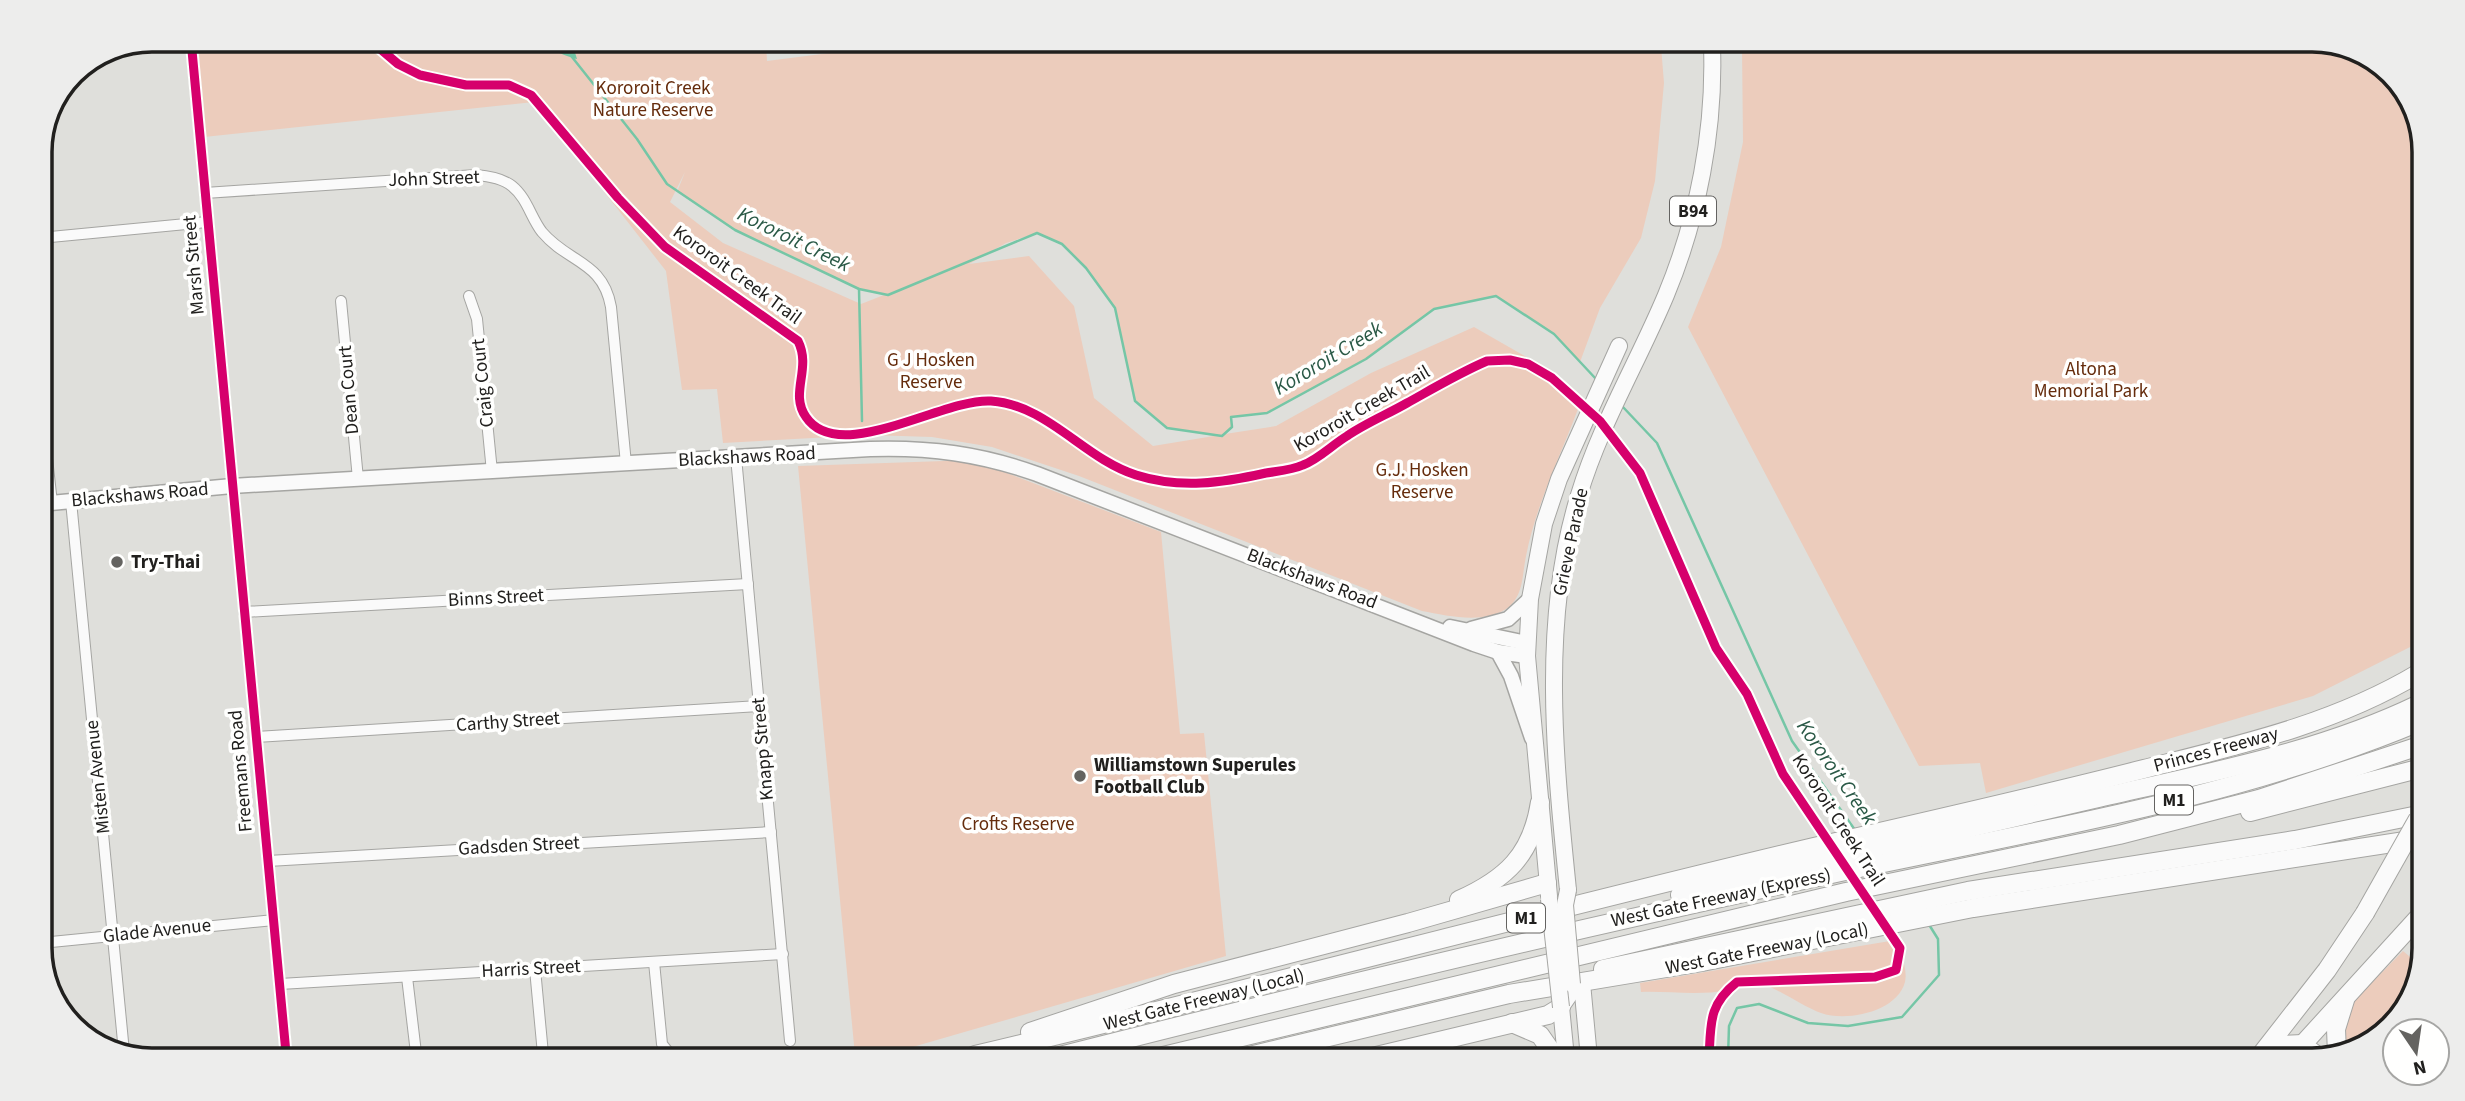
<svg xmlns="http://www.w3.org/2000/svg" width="2465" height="1101" font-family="'Source Sans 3',sans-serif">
	<rect width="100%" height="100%" fill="#dfdfdb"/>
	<g fill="#ecccbc" fill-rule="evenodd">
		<path d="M 195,40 L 766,43 L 767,61 L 908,43 L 1661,46 L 1664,83 L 1655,181 L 1641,238 L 1600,308 L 1580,362 L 1554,334 L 1496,296 L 1434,309 L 1366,359 L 1267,413 L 1232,417 L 1232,427 L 1225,434 L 1276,426 L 1371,373 L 1474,327 L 1528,358 L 1578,409 C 1560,457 1536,505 1526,556 C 1522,575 1524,597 1506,609 C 1483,624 1448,616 1422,611 L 1079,476 L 992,447 L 932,437 L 869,435 L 723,443 L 717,389 L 682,390 L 666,271 L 534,102 L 204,137 ZM 685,172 L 677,192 L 736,230 L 859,289 L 884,295 L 861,304 L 723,243 L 670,202 ZM 1037,233 L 1062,244 L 1086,268 L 1115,308 L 1135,401 L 1167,428 L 1214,436 L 1153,446 L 1094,398 L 1074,306 L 1029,256 L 969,264 L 1006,243 Z"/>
		<polygon points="1742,47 2356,49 2406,90 2425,145 2420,642 2313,696 1986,793 1980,763 1919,766 1688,327 1721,247 1743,142"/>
		<polygon points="973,460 1161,532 1180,734 1204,733 1226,956 885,1055 855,1055 798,466"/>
		<path d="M 1896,940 C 1900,953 1908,968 1905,982 C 1897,1012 1847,1022 1821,1013 C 1803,1007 1773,985 1758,983 C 1746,981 1738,988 1727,990 C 1701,996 1668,991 1641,992 L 1640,983 Z"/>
		<polygon points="2403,951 2416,962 2416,983 2364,1046 2350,1050 2339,1039 2349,1006"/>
	</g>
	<path fill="#75c6a6" d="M 532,42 L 581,42 L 573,46 L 577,59 C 573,59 540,45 532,42 Z"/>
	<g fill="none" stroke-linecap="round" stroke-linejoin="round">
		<g stroke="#75c6a6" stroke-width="2.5">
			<polyline points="572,57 637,139 667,184 735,230 859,289 888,295 1037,233 1062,244 1086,268 1115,308 1135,401 1167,428 1222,436 1232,427 1231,417 1267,413 1366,359 1434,309 1496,296 1554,334 1596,379"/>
			<polyline points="859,289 862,421"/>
			<polyline points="1622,406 1657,443 1792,741 1855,830"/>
			<polyline points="1728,1058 1729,1026 1737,1008 1759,1004 1808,1023 1848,1026 1902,1017 1939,975 1938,939 1928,923"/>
		</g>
		<defs>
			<g id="minor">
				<polyline points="191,40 286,1053"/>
				<path d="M 205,193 L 476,175 C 489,176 502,178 512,186 C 527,198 531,218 542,232 C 568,263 603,261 611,307 L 626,464"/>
				<polyline points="40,238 207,222"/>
				<polyline points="469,296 477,319 492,472"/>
				<polyline points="341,301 358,479"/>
				<polyline points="40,396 52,503"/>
				<polyline points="736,457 790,1041"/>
				<polyline points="71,501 124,1052"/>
				<polyline points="244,612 748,584"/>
				<polyline points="256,737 759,706"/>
				<polyline points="268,861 771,832"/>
				<polyline points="41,943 274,920"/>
				<polyline points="654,962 662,1044 670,1054"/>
				<polyline points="535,969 543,1054"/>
				<polyline points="407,977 416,1053"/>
				<polyline points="280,984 783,954"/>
			</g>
			<g id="secondary">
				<path d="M 40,504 L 232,486 L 870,449 C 929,447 981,454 1037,474 L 1474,644 L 1498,652 L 1527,656"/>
				<polyline points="1450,627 1526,643"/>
				<polyline points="1471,629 1508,619 1530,599"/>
				<polyline points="1498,652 1511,676 1532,738"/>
			</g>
			<g id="primary">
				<path d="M 1568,890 C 1555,762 1540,619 1579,495 C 1600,425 1638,362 1666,295 C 1698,218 1715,130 1712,46"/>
				<polyline points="1549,896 1527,656 1530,599 1544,524 1559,479 1619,346"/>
				<polyline points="1582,983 1589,1058"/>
				<polyline points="2303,1044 2322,1058"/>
				<polyline points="1566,1058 1561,1007 1570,994 1572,984"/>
			</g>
			<polyline id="trunk" points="2261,1061 2281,1045 2303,1044 2289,1061"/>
			<g id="motorway">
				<polyline points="2250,812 2418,769"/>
				<path d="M 1680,895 C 1818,862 1956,830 2094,799 C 2202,774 2318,753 2419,704"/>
				<path d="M 1459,900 C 1506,879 1532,855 1540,802"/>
				<polyline points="1603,969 1968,891 2295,840 2418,815"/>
				<polyline points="1512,1023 1540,1035 1556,1058"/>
				<polyline points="1030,1032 1174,984 1408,923 1547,883"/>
				<polyline points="2303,1044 2417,919"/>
				<polyline points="2337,1054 2336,1029 2345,1000"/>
				<path d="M 975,1055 C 1255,989 1534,913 1814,847 C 1924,822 2034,797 2144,769 C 2240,745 2334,724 2419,673"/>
				<path d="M 1060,1056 C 1315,991 1570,930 1827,875 C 2026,832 2230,801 2419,722"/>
				<polyline points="1163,1056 1846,892 2119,835 2259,799 2419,746"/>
				<polyline points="1245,1057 1509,994 1702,962 1973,908 2418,839"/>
				<polyline points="1372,1057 1548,1015 1561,1007"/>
				<polyline points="2256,1061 2327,970 2365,913"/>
			</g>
		</defs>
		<use href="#minor" stroke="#a5a5a2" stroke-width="12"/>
		<use href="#secondary" stroke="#a5a5a2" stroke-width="17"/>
		<use href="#primary" stroke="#a5a5a2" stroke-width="18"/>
		<use href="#trunk" stroke="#a5a5a2" stroke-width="20"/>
		<use href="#motorway" stroke="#a5a5a2" stroke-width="20"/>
		<use href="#minor" stroke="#fafafa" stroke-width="10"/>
		<use href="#secondary" stroke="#fafafa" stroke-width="14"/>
		<use href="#primary" stroke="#fafafa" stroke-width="16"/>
		<use href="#trunk" stroke="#fafafa" stroke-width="18"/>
		<use href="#motorway" stroke="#fafafa" stroke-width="18"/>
		<defs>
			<g id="primary-bridge">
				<polyline points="1568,890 1565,905 1572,984"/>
				<polyline points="1549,899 1561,1007"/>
			</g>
			<polyline id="motorway-bridge" points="2365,913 2418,819"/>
		</defs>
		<use href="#primary-bridge" stroke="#a5a5a2" stroke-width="18" stroke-linecap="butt"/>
		<use href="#motorway-bridge" stroke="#a5a5a2" stroke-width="20" stroke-linecap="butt"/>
		<use href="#primary-bridge" stroke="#fafafa" stroke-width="16"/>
		<use href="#motorway-bridge" stroke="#fafafa" stroke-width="18"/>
		<defs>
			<g id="cycleway">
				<polyline points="191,40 286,1053"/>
				<path d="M 371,41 L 398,64 L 420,75 L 466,85 L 509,85 L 531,95 L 618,198 L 665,247 L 798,341 C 812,369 789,393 806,417 C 839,466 943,398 991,401 C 1048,405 1083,458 1136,475 C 1180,489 1222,483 1266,473 C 1278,471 1292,470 1303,465 C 1319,459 1332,445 1347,436 C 1366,423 1388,414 1407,403 C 1434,388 1459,373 1487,361 L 1510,360 L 1528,364 L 1552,378 L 1600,421 L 1640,473 L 1716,648 L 1747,694 L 1783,774 L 1900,948 L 1896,970 L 1875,977 L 1737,982 C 1708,1005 1711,1024 1709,1058"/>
			</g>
		</defs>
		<use href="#cycleway" stroke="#fffffe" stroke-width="13"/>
		<use href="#cycleway" stroke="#d6006c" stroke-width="9"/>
	</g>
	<g fill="#646360" stroke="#fffffe" stroke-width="2.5">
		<circle cx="117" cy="562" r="7"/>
		<circle cx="1080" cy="776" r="7"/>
	</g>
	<g text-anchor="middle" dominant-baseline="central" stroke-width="7" stroke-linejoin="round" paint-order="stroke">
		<g fill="#fffffe" stroke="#646361" stroke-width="2">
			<rect x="1670" y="196.5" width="46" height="29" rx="5"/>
			<rect x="2155" y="785.5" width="38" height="29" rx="5"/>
			<rect x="1507" y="903.5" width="38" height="29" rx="5"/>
		</g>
		<g font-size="18" font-weight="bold" fill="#21201e">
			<text x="1693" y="211">B94</text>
			<text x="2174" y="800">M1</text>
			<text x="1526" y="918">M1</text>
		</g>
		<g font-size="19" fill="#652c0c" stroke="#fffffe">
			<text x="653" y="88">Kororoit Creek<tspan x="653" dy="22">Nature Reserve</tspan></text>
			<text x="931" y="360">G J Hosken<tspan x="931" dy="22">Reserve</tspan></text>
			<text x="2091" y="369">Altona<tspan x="2091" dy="22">Memorial Park</tspan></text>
			<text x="1422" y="470">G.J. Hosken<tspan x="1422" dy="22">Reserve</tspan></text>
			<text x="1018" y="824">Crofts Reserve</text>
		</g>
		<g font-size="19" fill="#21201e" stroke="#fffffe">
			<text transform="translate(434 179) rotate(-2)">John Street</text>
			<text transform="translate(194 265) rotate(-95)">Marsh Street</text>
			<text transform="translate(737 275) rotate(36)">Kororoit Creek Trail</text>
			<text transform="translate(483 383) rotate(-96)">Craig Court</text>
			<text transform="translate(349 390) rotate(-95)">Dean Court</text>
			<text transform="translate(1362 409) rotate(-30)">Kororoit Creek Trail</text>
			<text transform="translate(747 457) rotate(-3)">Blackshaws Road</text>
			<text transform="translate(140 495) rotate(-5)">Blackshaws Road</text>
			<text transform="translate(1571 542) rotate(-78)">Grieve Parade</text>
			<text transform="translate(1312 579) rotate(21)">Blackshaws Road</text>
			<text transform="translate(496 598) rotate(-3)">Binns Street</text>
			<text transform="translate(508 722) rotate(-4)">Carthy Street</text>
			<text transform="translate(763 749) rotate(-95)">Knapp Street</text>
			<text transform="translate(2216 750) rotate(-15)">Princes Freeway</text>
			<text transform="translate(241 771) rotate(-95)">Freemans Road</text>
			<text transform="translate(98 777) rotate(-96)">Misten Avenue</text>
			<text transform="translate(1838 820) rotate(57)">Kororoit Creek Trail</text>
			<text transform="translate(519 846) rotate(-3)">Gadsden Street</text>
			<text transform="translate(1721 898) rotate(-12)">West Gate Freeway (Express)</text>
			<text transform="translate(157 931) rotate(-6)">Glade Avenue</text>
			<text transform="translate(1767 949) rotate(-11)">West Gate Freeway (Local)</text>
			<text transform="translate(531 969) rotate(-3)">Harris Street</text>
			<text transform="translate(1204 1000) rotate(-14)">West Gate Freeway (Local)</text>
		</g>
		<g font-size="19" font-weight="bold" fill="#21201e" stroke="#fffffe" text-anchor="start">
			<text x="131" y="562">Try-Thai</text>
			<text x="1094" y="765">Williamstown Superules<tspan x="1094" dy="22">Football Club</tspan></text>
		</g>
		<g font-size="21" font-style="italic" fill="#2a5946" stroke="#fffffe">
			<text transform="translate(794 239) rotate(26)">Kororoit Creek</text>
			<text transform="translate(1328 358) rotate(-31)">Kororoit Creek</text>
			<text transform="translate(1837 772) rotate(55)">Kororoit Creek</text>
		</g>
	</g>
	<path d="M0 0H2465V1101H0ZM152 52H2312A100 100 0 0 1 2412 152V948A100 100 0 0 1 2312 1048H152A100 100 0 0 1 52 948V152A100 100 0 0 1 152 52Z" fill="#ededec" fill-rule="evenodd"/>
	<path fill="none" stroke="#21201e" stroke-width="3.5" d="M152 52H2312A100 100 0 0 1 2412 152V948A100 100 0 0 1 2312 1048H152A100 100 0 0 1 52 948V152A100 100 0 0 1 152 52Z"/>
	<g transform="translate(2416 1052) rotate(167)"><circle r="33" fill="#fffffe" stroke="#a6a6a4" stroke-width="2"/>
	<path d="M0-5L12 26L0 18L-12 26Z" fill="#646360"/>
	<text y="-10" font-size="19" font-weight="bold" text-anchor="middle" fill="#21201e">N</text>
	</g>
</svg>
